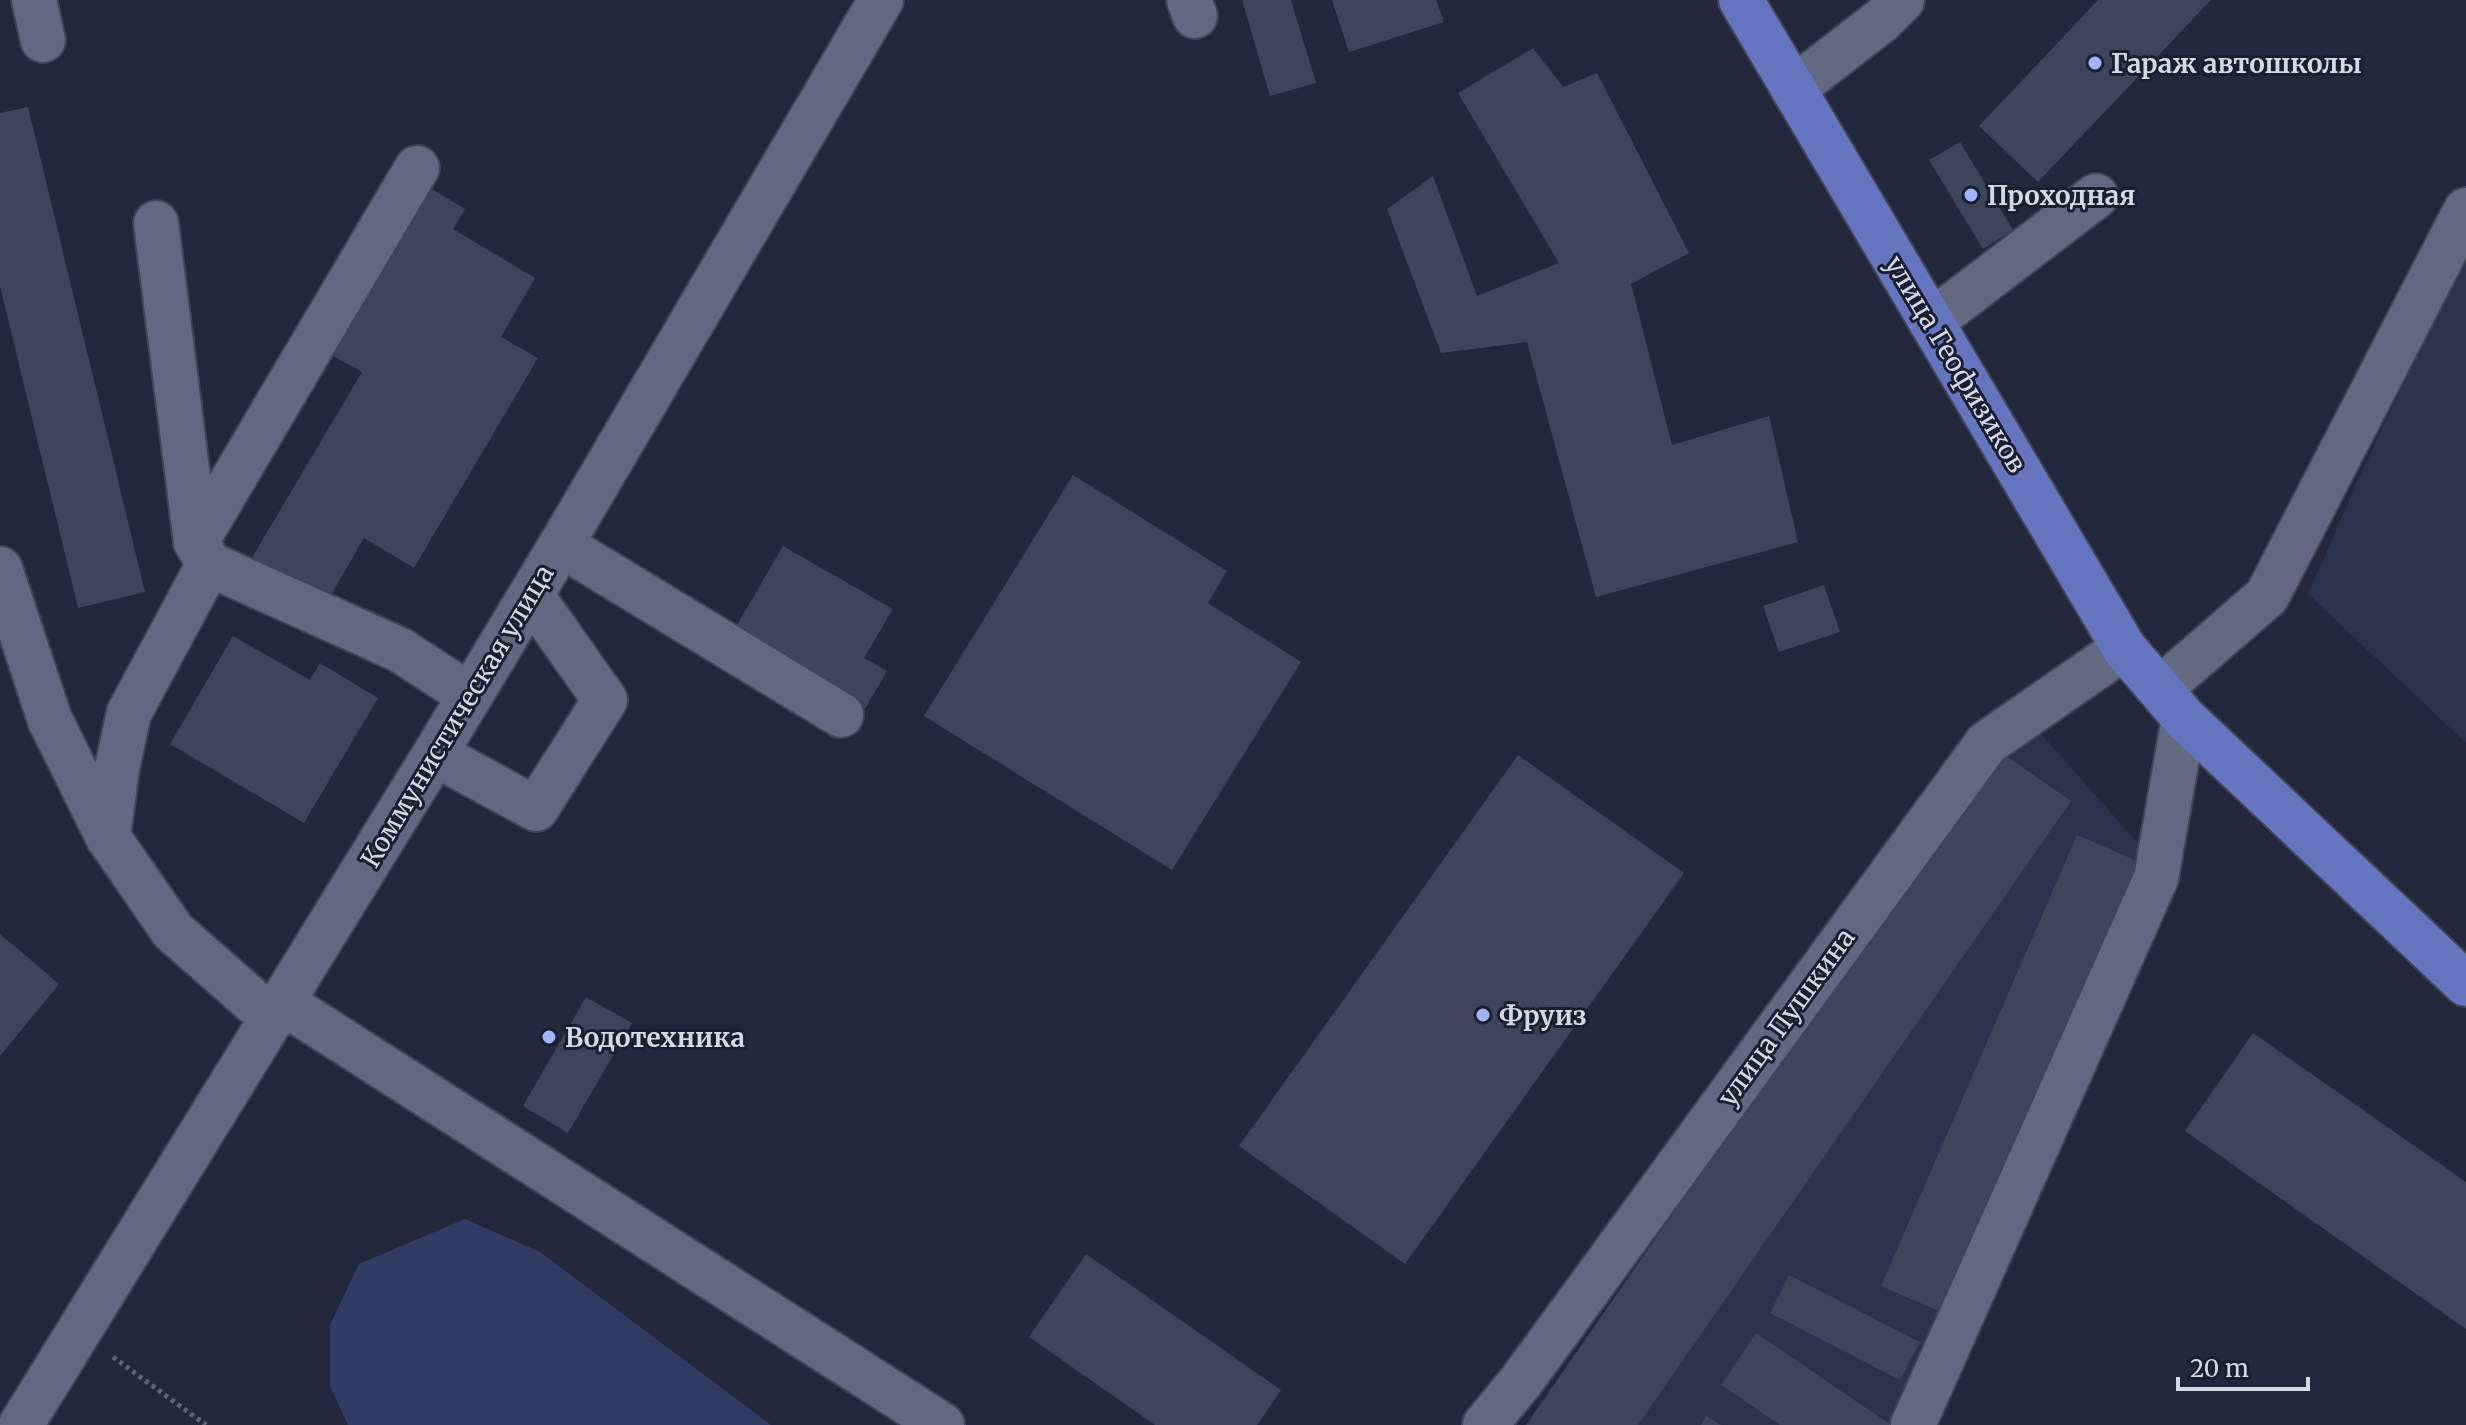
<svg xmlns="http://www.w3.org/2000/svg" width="2466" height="1425" font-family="Merriweather,serif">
	<rect width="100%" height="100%" fill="#22273c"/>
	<g fill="#2b324c">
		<polygon points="2466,252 2466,743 2308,594 2358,480"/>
		<polygon points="2020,710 2167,876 1928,1425 1526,1425"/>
	</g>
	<polygon fill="#323b64" points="465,1219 540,1252 771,1425 348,1425 330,1386 330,1325 359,1264"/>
	<g fill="#3e445a">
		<polygon points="1242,0 1291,0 1316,83 1270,96"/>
		<polygon points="1332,0 1436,0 1444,22 1349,52"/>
		<polygon points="2098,0 2211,0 2038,182 1979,126"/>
		<polygon points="1533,48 1563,87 1597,73 1689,253 1631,284 1672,445 1769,416 1798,542 1596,597 1527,342 1441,353 1387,209 1433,176 1477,296 1559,263 1458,93"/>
		<polygon points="28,107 145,592 78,608 0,286 0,113"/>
		<polygon points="1960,142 2013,230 1983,249 1929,160"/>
		<polygon points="432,189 465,209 453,229 535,278 501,337 538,358 414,568 364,538 325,605 250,561 362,372 333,356"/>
		<polygon points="1073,475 1227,571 1208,603 1301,662 1172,870 924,716"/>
		<polygon points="783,546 893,609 864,658 887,671 865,709 733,632"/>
		<polygon points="1824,585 1840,632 1779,652 1763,606"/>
		<polygon points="233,636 310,680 320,663 378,698 304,823 170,744"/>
		<polygon points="1996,749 2071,801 1638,1425 1526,1425"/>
		<polygon points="1518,755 1684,873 1405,1264 1239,1146"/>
		<polygon points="2077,835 2149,866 1952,1317 1881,1286"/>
		<polygon points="0,934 59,984 0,1056"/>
		<polygon points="586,997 632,1023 568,1133 523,1106"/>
		<polygon points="2253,1033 2466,1182 2466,1329 2185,1131"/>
		<polygon points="1086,1254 1281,1390 1257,1425 1155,1425 1029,1337"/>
		<polygon points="1789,1275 1920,1342 1900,1380 1770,1313"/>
		<polygon points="1756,1333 1891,1425 1780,1425 1721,1385"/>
		<polygon points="1706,1416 1721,1425 1701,1425"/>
	</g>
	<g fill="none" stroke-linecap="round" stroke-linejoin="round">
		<defs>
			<g id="minor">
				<polyline points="34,0 43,40"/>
				<polyline points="1189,0 1195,16"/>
				<polyline points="1793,89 1882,20 1902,0"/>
				<polyline points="156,223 196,542"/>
				<polyline points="1931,322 2096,196"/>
				<polyline points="561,545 841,715"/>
				<polyline points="209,564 196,542 417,168"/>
				<polyline points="0,569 50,720 108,837 173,931 273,1019"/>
				<polyline points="2160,689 2267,596 2466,210"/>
				<polyline points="435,754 536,809 605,700 531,595"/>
				<polyline points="108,837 117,768 129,713 209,564 400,650 469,695"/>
				<polyline points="282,1002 942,1425"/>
				<polyline points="21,1425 435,754 561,545 881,0"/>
				<polyline points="1485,1425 1522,1380 1987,743 2124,648"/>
				<polyline points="1913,1425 2156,878 2184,718"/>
			</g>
			<polyline id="major" points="1741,0 2124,648 2184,718 2466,984"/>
		</defs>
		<use href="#minor" stroke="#404455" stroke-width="48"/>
		<use href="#major" stroke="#404455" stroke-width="48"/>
		<polyline stroke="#5e6375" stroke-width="5" stroke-dasharray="4 4" stroke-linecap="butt" points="113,1357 206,1425"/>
		<use href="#minor" stroke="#61687f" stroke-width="44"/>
		<use href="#major" stroke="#6575c0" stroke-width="44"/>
	</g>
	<g fill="#a0b3fd" stroke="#191e31" stroke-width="3">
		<circle cx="2095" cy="63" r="8"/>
		<circle cx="1971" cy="195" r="8"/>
		<circle cx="1483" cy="1015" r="8"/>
		<circle cx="549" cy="1037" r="8"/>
	</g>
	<g text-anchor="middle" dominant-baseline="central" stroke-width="6" stroke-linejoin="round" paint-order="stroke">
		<g font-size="26" font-weight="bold" fill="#d4d9e6" stroke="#191e31" text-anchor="start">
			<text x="2111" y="63">Гараж автошколы</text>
			<text x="1987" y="195">Проходная</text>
			<text x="1499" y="1015">Фруиз</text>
			<text x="565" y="1037">Водотехника</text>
		</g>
		<g font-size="26" fill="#d4d9e6" stroke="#191e31">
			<text transform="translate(1956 364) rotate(59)">улица Геофизиков</text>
			<text transform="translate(457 716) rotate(-59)">Коммунистическая улица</text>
			<text transform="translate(1786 1017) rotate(-54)">улица Пушкина</text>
		</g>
	</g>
	<path d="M2178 1377v12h130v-12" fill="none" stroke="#d4d9e6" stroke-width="4"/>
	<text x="2190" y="1377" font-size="24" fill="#d4d9e6" stroke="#191e31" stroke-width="6" paint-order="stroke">20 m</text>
</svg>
